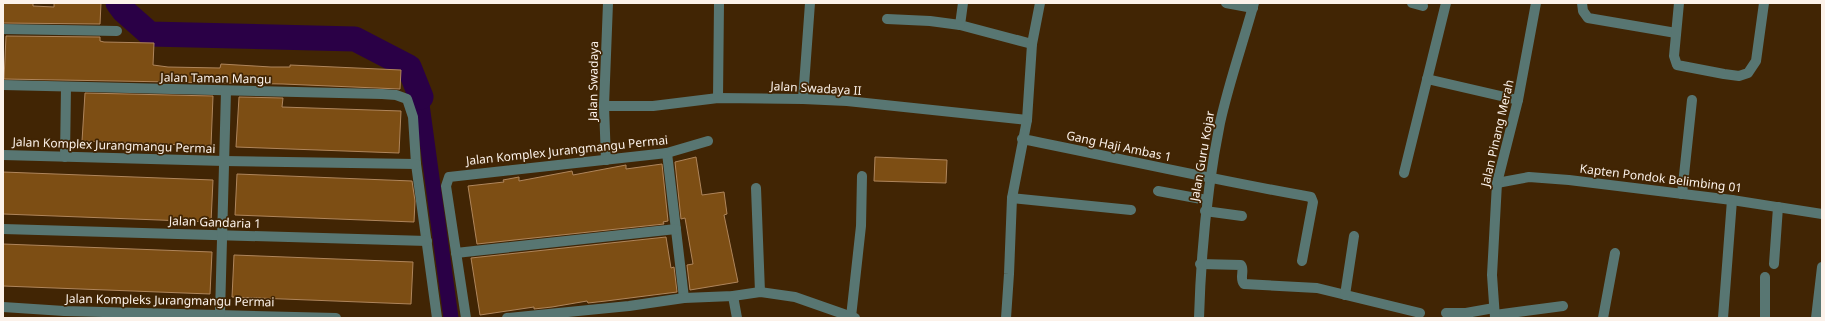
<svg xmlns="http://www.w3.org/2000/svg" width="1825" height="321" font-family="'Noto Sans',sans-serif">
	<rect width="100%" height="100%" fill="#412504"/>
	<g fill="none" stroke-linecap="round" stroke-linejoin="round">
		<polyline stroke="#2a0046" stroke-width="15" points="421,97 451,318"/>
		<polyline stroke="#2a0046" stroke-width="25" points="118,3 124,11 150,34 355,39 409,67 421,97"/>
	</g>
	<g fill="#7d4e14" stroke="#af855b">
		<polygon points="3,3 33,3 33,6 54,7 54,3 101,3 100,24 3,23"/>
		<polygon points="6,36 100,37 100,41 104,42 154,43 153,65 168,67 220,68 221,64 271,67 290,67 290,65 401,70 400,89 283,84 4,79"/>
		<polygon points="85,93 213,96 211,146 82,141"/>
		<polygon points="239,97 283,98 282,107 401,111 399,153 236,147"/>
		<polygon points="696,157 702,195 724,192 727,214 724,215 738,282 690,290 687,265 693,264 685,218 681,219 675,162"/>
		<polygon points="875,157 947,160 946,183 874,181"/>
		<polygon points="662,164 668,221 663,222 664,224 477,244 468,186 504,182 503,180 519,177 519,181 572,171 573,175 626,165 626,169"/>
		<polygon points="3,172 213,180 211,222 3,214"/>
		<polygon points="237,174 412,181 415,201 414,222 235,215"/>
		<polygon points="666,237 671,268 674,267 677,292 606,301 588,303 587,301 552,307 534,309 534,307 480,315 471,258"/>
		<polygon points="3,244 212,252 210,294 3,286"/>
		<polygon points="234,255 413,262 411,304 232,297"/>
	</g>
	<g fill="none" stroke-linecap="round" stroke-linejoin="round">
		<g stroke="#587672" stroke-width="10">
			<polyline points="963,3 960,25 1032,44"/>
			<polyline points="1226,3 1253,8"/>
			<polyline points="1412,3 1423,6"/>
			<polyline points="1582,3 1583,11 1588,18 1676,33"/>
			<polyline points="1679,3 1674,56 1677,65 1724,74 1739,76 1748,73 1756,61 1764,3"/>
			<polyline points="887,19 930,21 960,25"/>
			<polyline points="3,29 117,31"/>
			<polyline points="1427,79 1518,100"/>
			<polyline points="3,85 382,94 396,95 407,99 413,117 416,164 437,318"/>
			<polyline points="718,98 719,3"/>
			<polyline points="803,99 810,3"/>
			<polyline points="604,106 653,106 718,98 803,99 847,101 1027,120"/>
			<path d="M 1022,139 C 1118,158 1214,180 1311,197 L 1313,202 L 1302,261"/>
			<polyline points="667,153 684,298"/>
			<polyline points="3,155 224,161 416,164"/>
			<polyline points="65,157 66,87"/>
			<polyline points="606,160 604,106 608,3"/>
			<polyline points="1404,173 1446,3"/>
			<polyline points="1497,183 1529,177 1569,180 1732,200 1822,214"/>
			<polyline points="756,188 760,292"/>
			<polyline points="1158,191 1207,200"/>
			<polyline points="1682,194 1692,100"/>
			<polyline points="1012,198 1131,210"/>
			<polyline points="1205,211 1242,216"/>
			<polyline points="3,229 427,241"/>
			<polyline points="456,253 676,229"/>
			<path d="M 1200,264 L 1241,265 C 1245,270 1239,279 1244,284 L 1317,288 L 1420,313"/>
			<polyline points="1774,264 1778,207"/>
			<polyline points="1345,295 1354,236"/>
			<polyline points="733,296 737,318"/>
			<polyline points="3,307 64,311 336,318"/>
			<polyline points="1446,313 1466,313 1494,308"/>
			<polyline points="220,314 226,91"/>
			<polyline points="1495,315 1563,306"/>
			<polyline points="851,317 861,226 862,176"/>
			<polyline points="466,318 446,186 449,177 667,153 708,141"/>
			<polyline points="507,318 629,306 684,298 733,296 760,292 795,297 855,318"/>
			<polyline points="1006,318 1009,274 1012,198 1027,120 1032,44 1040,3"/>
			<path d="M 1199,318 C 1201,252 1207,187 1220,123 C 1229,82 1243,43 1254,3"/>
			<polyline points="1495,318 1492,275 1497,183 1518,100 1536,3"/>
			<polyline points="1603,318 1615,253"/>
			<polyline points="1723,318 1732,200"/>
			<polyline points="1765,318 1765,277"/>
			<polyline points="1816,318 1822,267"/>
		</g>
	</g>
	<g text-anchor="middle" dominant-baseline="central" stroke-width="3.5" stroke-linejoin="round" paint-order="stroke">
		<g font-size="12" fill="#fcf2ea" stroke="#412504">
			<text transform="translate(216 78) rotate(1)">Jalan Taman Mangu</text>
			<text transform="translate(593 81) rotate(-89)">Jalan Swadaya</text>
			<text transform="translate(816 88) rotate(3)">Jalan Swadaya II</text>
			<text transform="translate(1497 133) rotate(-77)">Jalan Pinang Merah</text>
			<text transform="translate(114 145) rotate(2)">Jalan Komplex Jurangmangu Permai</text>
			<text transform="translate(1119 146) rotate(12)">Gang Haji Ambas 1</text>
			<text transform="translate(567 150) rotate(-6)">Jalan Komplex Jurangmangu Permai</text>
			<text transform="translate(1202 156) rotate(-80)">Jalan Guru Kojar</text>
			<text transform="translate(1661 178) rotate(7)">Kapten Pondok Belimbing 01</text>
			<text transform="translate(215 222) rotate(2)">Jalan Gandaria 1</text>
			<text transform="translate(170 300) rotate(1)">Jalan Kompleks Jurangmangu Permai</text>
		</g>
	</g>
	<rect width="1825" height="321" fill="none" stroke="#fcf2ea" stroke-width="8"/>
</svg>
